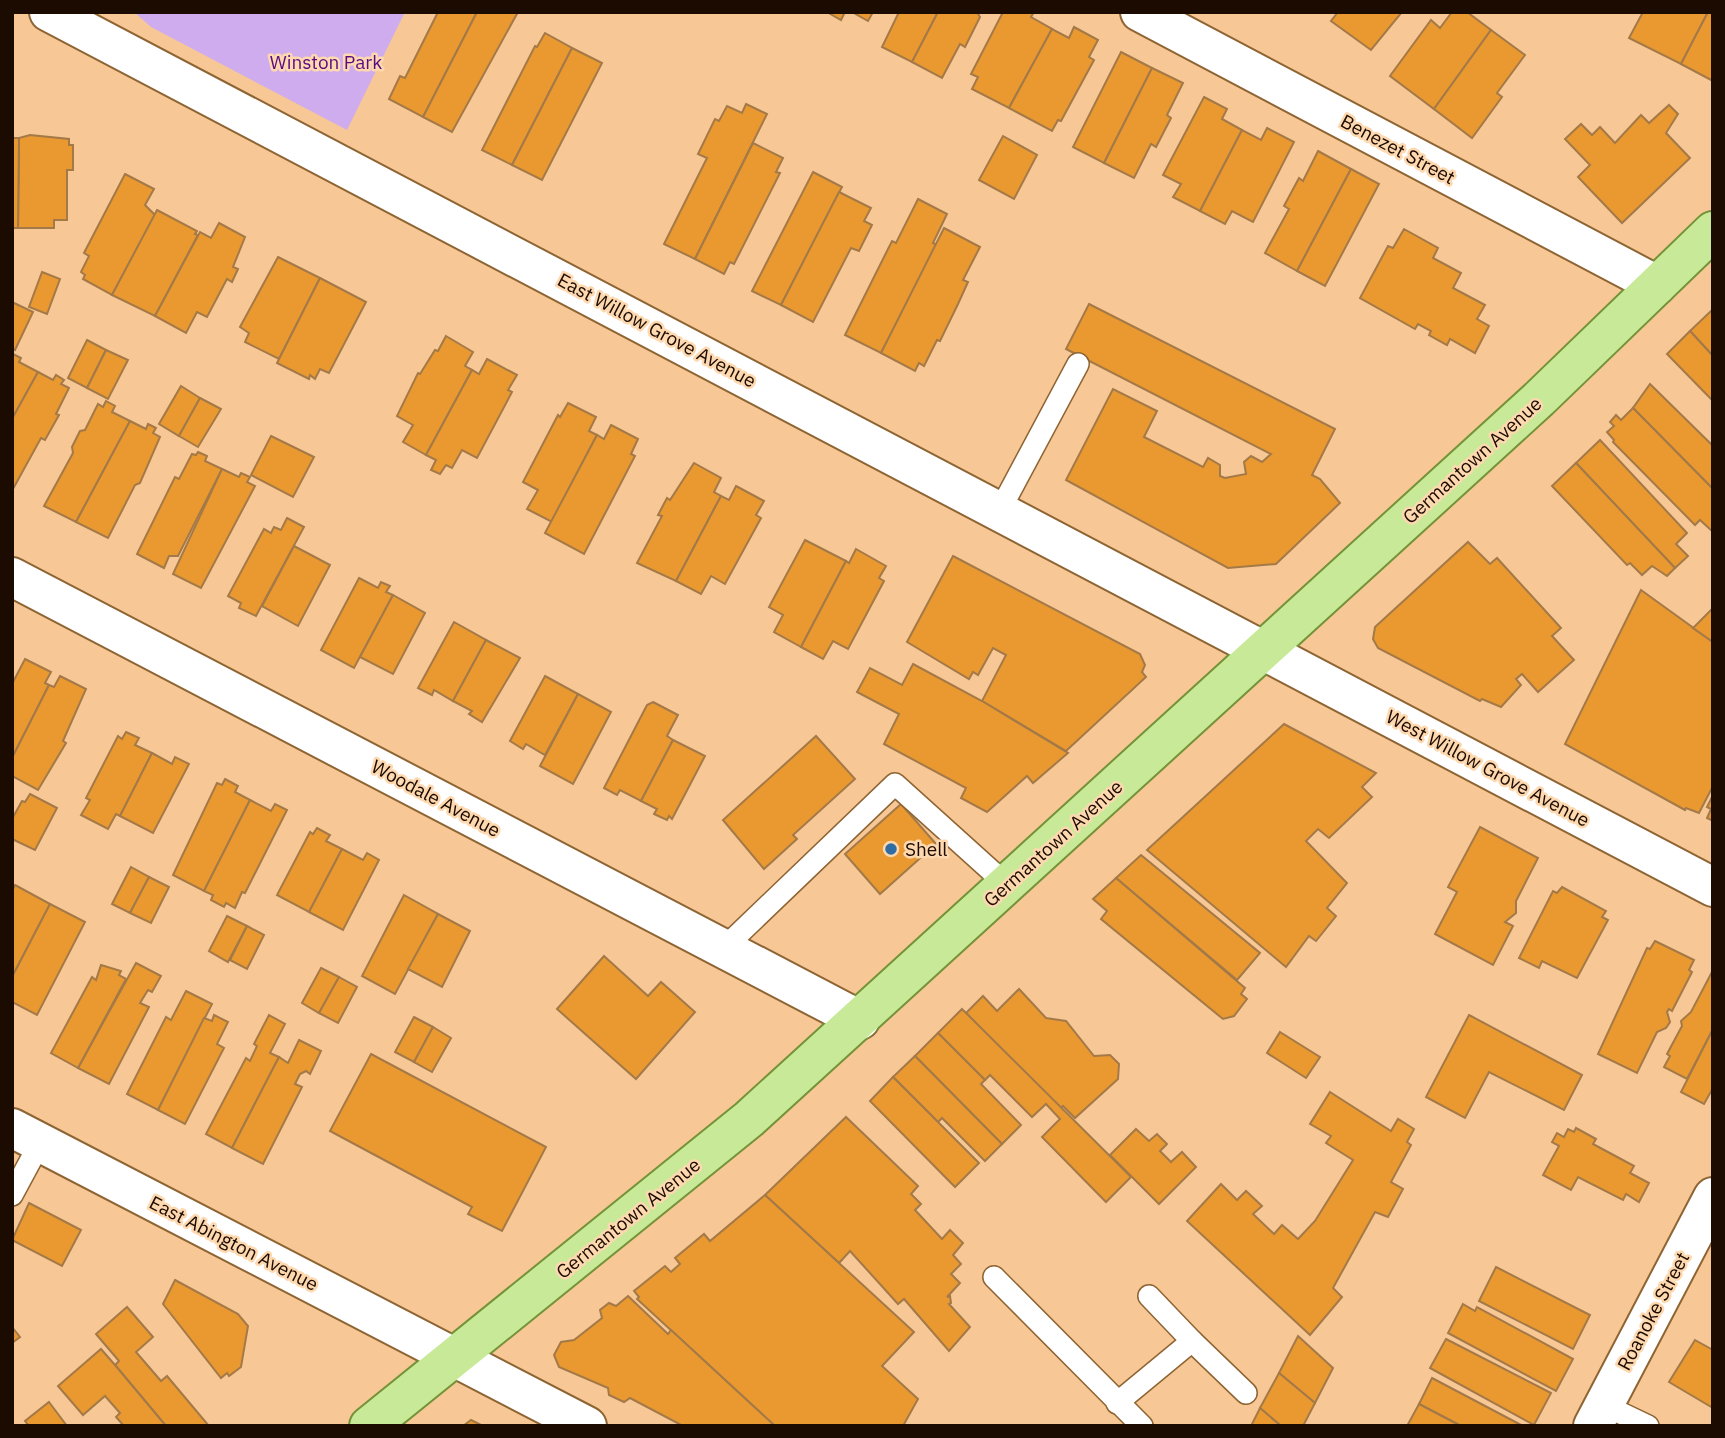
<svg xmlns="http://www.w3.org/2000/svg" width="1725" height="1438" font-family="'IBM Plex Sans',sans-serif">
	<rect width="100%" height="100%" fill="#f7c896"/>
	<polygon fill="#cfaced" points="134,12 405,12 347,130 151,27"/>
	<g fill="#e99930" stroke="#a47948" stroke-width="2">
		<polygon points="438,12 477,12 423,117 389,99 400,76 405,78"/>
		<polygon points="477,12 518,12 452,132 423,117"/>
		<polygon points="827,12 845,12 841,20"/>
		<polygon points="852,12 873,12 868,21"/>
		<polygon points="899,12 938,12 912,62 882,47"/>
		<polygon points="938,12 977,12 980,17 965,47 960,44 942,78 912,62"/>
		<polygon points="1003,12 1034,12 1031,17 1052,29 1009,108 972,89 978,77 971,74"/>
		<polygon points="1338,12 1402,12 1371,50 1331,21"/>
		<polygon points="1452,12 1467,12 1491,30 1434,109 1390,76 1431,20 1440,28"/>
		<polygon points="1643,12 1708,12 1681,64 1629,38"/>
		<polygon points="1708,12 1713,12 1713,81 1681,64"/>
		<polygon points="1074,27 1098,40 1089,57 1094,60 1061,121 1058,120 1052,131 1009,108 1052,29 1069,38"/>
		<polygon points="1491,30 1525,55 1497,93 1502,97 1472,138 1434,109"/>
		<polygon points="545,33 572,48 512,165 482,150 535,46 537,47"/>
		<polygon points="572,48 602,63 542,180 512,165"/>
		<polygon points="1121,52 1152,68 1104,163 1073,147"/>
		<polygon points="1152,68 1183,83 1167,115 1171,118 1156,147 1151,144 1134,178 1104,163"/>
		<polygon points="1204,97 1227,109 1222,119 1242,130 1200,211 1173,197 1181,184 1163,175"/>
		<polygon points="746,104 767,114 695,259 664,244 707,158 698,154 715,119 719,121 727,106 742,113"/>
		<polygon points="1669,105 1678,114 1666,133 1690,158 1622,223 1578,177 1590,165 1565,139 1581,124 1592,135 1600,127 1615,143 1641,115 1649,123"/>
		<polygon points="1267,128 1294,142 1253,222 1232,211 1225,224 1200,211 1242,130 1261,140"/>
		<polygon points="30,135 69,139 69,145 73,145 73,170 67,170 67,220 54,220 54,228 18,228 19,138"/>
		<polygon points="1003,136 1037,155 1014,199 979,180"/>
		<polygon points="12,138 19,138 18,228 12,228"/>
		<polygon points="753,143 783,158 776,172 780,173 734,264 730,262 724,274 695,259"/>
		<polygon points="1318,151 1351,169 1297,271 1265,253 1289,209 1284,206 1299,178 1303,181"/>
		<polygon points="1351,169 1379,184 1325,286 1297,271"/>
		<polygon points="813,172 842,187 781,305 752,291"/>
		<polygon points="125,174 154,189 145,205 155,215 112,295 83,279 85,275 81,272 89,256 84,253"/>
		<polygon points="839,192 871,208 864,221 872,225 859,251 851,248 813,322 781,305"/>
		<polygon points="918,199 947,214 933,243 937,245 881,353 845,335 892,241 896,243"/>
		<polygon points="157,210 197,231 195,234 198,235 155,316 112,295"/>
		<polygon points="219,223 245,237 233,267 238,269 232,282 227,279 207,317 197,312 186,333 155,316 200,232 211,238"/>
		<polygon points="944,228 980,247 963,280 968,282 958,304 940,341 937,340 924,366 919,363 915,371 881,353"/>
		<polygon points="1404,229 1438,248 1433,258 1461,273 1453,288 1485,305 1477,319 1489,326 1475,353 1450,339 1447,345 1429,335 1431,331 1418,324 1415,329 1360,298 1388,246 1393,248"/>
		<polygon points="278,257 320,278 279,359 245,342 249,333 240,327"/>
		<polygon points="42,272 60,279 47,314 29,307"/>
		<polygon points="320,278 366,302 329,373 320,369 315,379 310,375 309,379 277,363"/>
		<polygon points="12,302 33,312 15,350 12,348"/>
		<polygon points="1089,304 1335,429 1312,475 1320,479 1340,503 1276,564 1228,568 1066,480 1113,389 1157,411 1144,437 1203,467 1208,458 1220,465 1220,476 1225,478 1246,474 1244,462 1251,456 1262,462 1271,454 1066,349"/>
		<polygon points="1713,309 1713,356 1690,331"/>
		<polygon points="1690,331 1713,356 1713,401 1667,354"/>
		<polygon points="446,336 473,352 465,366 472,370 426,455 403,442 413,425 397,416 418,373 420,374 435,350 438,351"/>
		<polygon points="87,340 106,350 87,388 68,378"/>
		<polygon points="106,350 128,360 108,399 87,388"/>
		<polygon points="13,354 21,358 19,362 38,372 12,419"/>
		<polygon points="487,359 517,375 508,390 512,392 477,458 462,450 452,468 446,465 440,474 431,470 436,460 426,455 472,370 479,374"/>
		<polygon points="38,372 53,380 56,375 64,380 61,384 69,388 56,414 59,415 45,440 41,438 13,489 12,419"/>
		<polygon points="1650,384 1713,446 1713,489 1633,408"/>
		<polygon points="181,386 200,398 179,436 159,424"/>
		<polygon points="200,398 221,409 198,447 179,436"/>
		<polygon points="106,401 115,406 112,412 130,421 76,522 44,506 73,453 72,447 80,431 85,430 98,404 103,407"/>
		<polygon points="568,403 596,417 589,431 597,435 552,522 527,509 538,490 523,482 558,415 560,417"/>
		<polygon points="1633,408 1713,489 1713,532 1700,520 1695,525 1613,442 1614,440 1607,432 1614,426 1610,422 1616,415 1621,420"/>
		<polygon points="130,421 146,429 148,424 156,428 153,433 160,437 140,483 135,485 108,538 76,522"/>
		<polygon points="611,425 638,439 631,454 635,456 584,554 545,533 597,435 604,439"/>
		<polygon points="271,436 314,457 293,497 251,475"/>
		<polygon points="1600,440 1687,533 1676,544 1688,556 1675,568 1576,463"/>
		<polygon points="198,452 207,456 205,461 222,469 178,556 169,556 164,568 137,554 175,477 179,479 192,454 196,455"/>
		<polygon points="694,463 721,478 714,492 721,496 676,581 637,563 662,516 658,515 667,498 670,500"/>
		<polygon points="1576,463 1675,568 1667,576 1652,566 1642,575 1630,563 1627,565 1552,486"/>
		<polygon points="222,469 239,477 241,473 250,477 247,482 255,486 201,588 173,574"/>
		<polygon points="736,486 764,501 756,515 761,518 725,584 711,576 701,594 676,581 721,496 729,500"/>
		<polygon points="287,518 304,527 256,616 239,608 241,603 228,596 264,529 271,533 274,527 281,530"/>
		<polygon points="805,540 846,561 801,647 774,632 783,615 769,607"/>
		<polygon points="1468,542 1490,564 1497,558 1561,628 1552,636 1574,660 1538,692 1522,674 1516,679 1521,685 1501,707 1482,699 1480,701 1378,648 1373,639 1375,627"/>
		<polygon points="294,546 330,565 298,626 262,606"/>
		<polygon points="856,549 886,566 879,578 884,581 848,649 833,641 823,659 801,647 846,561 849,563"/>
		<polygon points="953,556 1140,654 1145,665 1142,672 1146,677 1066,751 982,701 1006,655 993,648 978,675 973,672 969,679 907,642"/>
		<polygon points="359,578 378,588 381,582 390,586 386,592 393,595 354,668 321,650"/>
		<polygon points="1641,590 1713,642 1713,786 1699,813 1686,808 1685,810 1565,744"/>
		<polygon points="393,595 425,613 393,674 360,657"/>
		<polygon points="1713,608 1713,642 1693,628"/>
		<polygon points="454,622 486,640 453,701 434,690 432,695 418,688"/>
		<polygon points="486,640 520,658 482,722 469,714 472,711 453,701"/>
		<polygon points="25,659 51,672 45,683 49,685 12,758 12,684"/>
		<polygon points="913,664 982,701 1068,753 1033,783 1027,776 987,812 961,798 966,788 884,744 899,714 857,692 870,668 902,685"/>
		<polygon points="60,676 86,689 63,741 66,743 38,790 12,776 12,758 49,685 54,687"/>
		<polygon points="545,676 578,694 545,755 526,744 523,749 510,741"/>
		<polygon points="578,694 611,712 573,784 540,766"/>
		<polygon points="653,702 678,715 667,736 673,740 641,801 620,790 617,795 604,788 647,705"/>
		<polygon points="1284,724 1376,773 1362,787 1372,797 1329,838 1318,829 1306,841 1347,883 1327,908 1336,916 1316,941 1309,936 1286,967 1147,850"/>
		<polygon points="126,732 139,738 135,745 152,753 120,816 116,814 108,829 81,815 90,800 86,798 118,736 122,739"/>
		<polygon points="816,736 855,779 793,835 797,839 764,869 723,820"/>
		<polygon points="673,740 705,756 672,819 669,816 667,820 654,814 657,809 641,801"/>
		<polygon points="152,753 172,764 175,757 189,764 153,833 120,816"/>
		<polygon points="225,779 238,786 235,792 250,800 204,891 173,875 217,783 222,785"/>
		<polygon points="30,794 57,808 35,850 12,839 12,819 22,801 25,802"/>
		<polygon points="1713,795 1713,821 1707,818 1711,809 1707,807"/>
		<polygon points="250,800 271,811 275,804 287,810 245,893 242,892 235,908 226,903 224,907 211,900 213,895 204,891"/>
		<polygon points="901,804 936,844 880,894 845,854"/>
		<polygon points="1480,827 1538,858 1516,901 1516,913 1505,922 1513,926 1493,965 1435,934 1457,892 1448,887"/>
		<polygon points="317,828 330,835 326,841 342,849 309,912 277,895 310,832 313,834"/>
		<polygon points="342,849 363,860 367,853 379,860 343,930 309,912"/>
		<polygon points="1141,855 1260,953 1237,980 1116,878"/>
		<polygon points="131,867 149,877 130,913 112,904"/>
		<polygon points="149,877 169,887 151,923 130,913"/>
		<polygon points="1116,878 1245,988 1241,994 1247,999 1234,1016 1223,1019 1101,919 1107,911 1093,899"/>
		<polygon points="15,885 50,904 12,977 12,891"/>
		<polygon points="1562,887 1606,911 1602,917 1608,920 1577,978 1542,961 1539,968 1519,958 1553,891 1557,893"/>
		<polygon points="404,895 438,914 395,994 362,976"/>
		<polygon points="50,904 85,922 37,1015 12,1002 12,977"/>
		<polygon points="438,914 470,931 442,987 408,969"/>
		<polygon points="227,916 247,926 228,962 209,951"/>
		<polygon points="247,926 264,935 247,969 230,960"/>
		<polygon points="1655,941 1694,960 1689,970 1692,972 1672,1011 1669,1009 1667,1012 1670,1022 1666,1028 1657,1032 1637,1073 1598,1054 1647,948 1650,949"/>
		<polygon points="604,956 648,996 661,982 695,1012 636,1079 557,1009"/>
		<polygon points="136,963 161,976 152,992 148,990 140,1003 149,1007 109,1084 78,1068"/>
		<polygon points="101,965 121,971 119,975 126,979 78,1068 51,1053 92,977 96,980"/>
		<polygon points="321,968 339,977 319,1013 302,1003"/>
		<polygon points="1713,970 1713,1029 1687,1079 1664,1067 1670,1056 1667,1054 1682,1026 1681,1021 1691,1012"/>
		<polygon points="339,977 357,987 338,1023 319,1013"/>
		<polygon points="1019,989 1046,1018 1066,1021 1094,1056 1110,1055 1119,1064 1118,1079 1075,1118 1063,1106 1060,1109 966,1013 983,996 997,1011"/>
		<polygon points="186,991 212,1004 158,1110 127,1094 166,1017 171,1020"/>
		<polygon points="962,1009 1131,1177 1106,1202 1042,1137 1060,1119 1046,1104 1032,1117 990,1075 985,1080 938,1033"/>
		<polygon points="214,1015 228,1022 217,1044 224,1048 185,1124 158,1110 204,1018 212,1021"/>
		<polygon points="269,1015 285,1024 270,1053 279,1057 232,1148 206,1134 246,1058 250,1061 257,1046 254,1044"/>
		<polygon points="1469,1015 1582,1075 1564,1110 1489,1072 1465,1118 1426,1097"/>
		<polygon points="414,1017 433,1027 414,1062 395,1052"/>
		<polygon points="433,1027 451,1038 432,1072 414,1062"/>
		<polygon points="1713,1029 1713,1088 1704,1104 1681,1092"/>
		<polygon points="1280,1032 1320,1057 1306,1078 1267,1053"/>
		<polygon points="938,1033 985,1080 981,1084 1021,1125 1002,1144 915,1056"/>
		<polygon points="299,1040 321,1051 310,1074 306,1071 300,1074 295,1084 302,1087 263,1164 232,1148 279,1057 288,1063"/>
		<polygon points="371,1054 546,1147 502,1231 468,1214 472,1207 330,1131"/>
		<polygon points="915,1056 1002,1144 985,1161 942,1118 938,1122 893,1077"/>
		<polygon points="893,1077 979,1163 955,1187 870,1101"/>
		<polygon points="1330,1092 1391,1131 1398,1119 1414,1129 1407,1142 1411,1145 1391,1182 1403,1189 1388,1217 1375,1212 1333,1288 1342,1297 1310,1335 1187,1221 1221,1184 1237,1200 1246,1191 1262,1206 1253,1214 1274,1234 1282,1225 1298,1239 1315,1221 1353,1160 1326,1143 1331,1136 1310,1124"/>
		<polygon points="846,1117 918,1186 911,1194 921,1204 915,1210 942,1239 950,1230 963,1243 953,1255 961,1264 951,1274 960,1283 947,1297 950,1296 951,1303 949,1304 970,1327 949,1351 904,1299 898,1304 850,1251 839,1263 765,1195"/>
		<polygon points="1576,1128 1596,1139 1593,1144 1634,1166 1630,1173 1649,1183 1639,1202 1626,1194 1623,1200 1578,1177 1571,1190 1543,1175 1559,1146 1552,1142 1557,1133 1564,1137 1568,1129 1574,1132"/>
		<polygon points="1136,1129 1149,1141 1157,1134 1167,1144 1160,1151 1171,1162 1182,1152 1196,1167 1159,1204 1110,1155"/>
		<polygon points="765,1195 914,1332 882,1366 918,1399 903,1426 775,1426 637,1299 639,1297 634,1291 665,1266 671,1272 680,1264 675,1258 704,1234 710,1241"/>
		<polygon points="29,1203 81,1230 62,1266 12,1240"/>
		<polygon points="1496,1267 1590,1315 1573,1349 1479,1301"/>
		<polygon points="175,1280 238,1314 248,1326 241,1367 229,1376 227,1373 221,1378 163,1304"/>
		<polygon points="628,1296 668,1334 671,1330 775,1426 683,1426 630,1398 624,1402 609,1395 608,1388 559,1367 554,1355 561,1342 574,1340 602,1318 600,1310 609,1303 616,1306"/>
		<polygon points="1463,1304 1475,1311 1477,1307 1573,1359 1556,1391 1448,1333"/>
		<polygon points="127,1307 153,1337 136,1352 161,1381 167,1376 209,1426 166,1426 115,1365 119,1361 96,1334"/>
		<polygon points="12,1327 20,1337 12,1343"/>
		<polygon points="1298,1336 1333,1368 1315,1403 1279,1373"/>
		<polygon points="1446,1339 1551,1393 1534,1425 1430,1368"/>
		<polygon points="1695,1340 1713,1350 1713,1408 1669,1382"/>
		<polygon points="101,1349 115,1365 166,1426 124,1426 116,1417 120,1413 105,1396 83,1415 58,1386"/>
		<polygon points="1279,1373 1315,1403 1303,1426 1281,1426 1260,1408"/>
		<polygon points="1432,1378 1523,1426 1461,1426 1419,1404"/>
		<polygon points="49,1402 67,1426 29,1426 25,1421"/>
		<polygon points="1419,1404 1461,1426 1407,1426"/>
		<polygon points="1260,1408 1281,1426 1251,1426"/>
		<polygon points="471,1420 483,1426 463,1426"/>
	</g>
	<g fill="none" stroke-linecap="round" stroke-linejoin="round">
		<defs>
			<g id="service">
				<polyline points="1000,510 1078,364"/>
				<polyline points="724,948 895,784 1007,885"/>
				<polyline points="12,1195 40,1143"/>
				<polyline points="994,1277 1142,1426"/>
				<polyline points="1192,1341 1246,1393"/>
				<polyline points="1117,1403 1192,1341 1149,1296"/>
				<polyline points="1604,1405 1648,1426"/>
			</g>
			<g id="minor">
				<polyline points="49,12 1713,887"/>
				<polyline points="1140,12 1657,285"/>
				<polyline points="12,577 860,1020"/>
				<polyline points="12,1128 587,1426"/>
				<polyline points="1593,1426 1713,1197"/>
			</g>
			<polyline id="primary" points="369,1426 749,1119 1539,399 1713,231"/>
		</defs>
		<use href="#service" stroke="#8e6433" stroke-width="24"/>
		<use href="#minor" stroke="#8e6433" stroke-width="42"/>
		<use href="#primary" stroke="#749237" stroke-width="42"/>
		<use href="#service" stroke="#fff" stroke-width="21"/>
		<use href="#minor" stroke="#fff" stroke-width="38"/>
		<use href="#primary" stroke="#c8e998" stroke-width="38"/>
	</g>
	<circle fill="#2f6da4" stroke="#fed8af" stroke-width="2.5" cx="891" cy="849" r="7"/>
	<g text-anchor="middle" dominant-baseline="central" stroke-width="5" stroke-linejoin="round" paint-order="stroke">
		<g font-size="19" fill="#5a0b84" stroke="#fed8af">
			<text x="326" y="62">Winston Park</text>
		</g>
		<g font-size="19" fill="#1b0b00" stroke="#fed8af">
			<text transform="translate(1398 149) rotate(28)">Benezet Street</text>
			<text transform="translate(657 330) rotate(28)">East Willow Grove Avenue</text>
			<text transform="translate(1472 460) rotate(-42)">Germantown Avenue</text>
			<text transform="translate(1488 768) rotate(28)">West Willow Grove Avenue</text>
			<text transform="translate(436 798) rotate(28)">Woodale Avenue</text>
			<text transform="translate(1053 843) rotate(-42)">Germantown Avenue</text>
			<text transform="translate(628 1218) rotate(-39)">Germantown Avenue</text>
			<text transform="translate(234 1243) rotate(27)">East Abington Avenue</text>
			<text transform="translate(1653 1311) rotate(-62)">Roanoke Street</text>
		</g>
		<g font-size="19" fill="#1b0b00" stroke="#fed8af" text-anchor="start">
			<text x="905" y="849">Shell</text>
		</g>
	</g>
	<rect width="1725" height="1438" fill="none" stroke="#1b0b00" stroke-width="28"/>
</svg>
